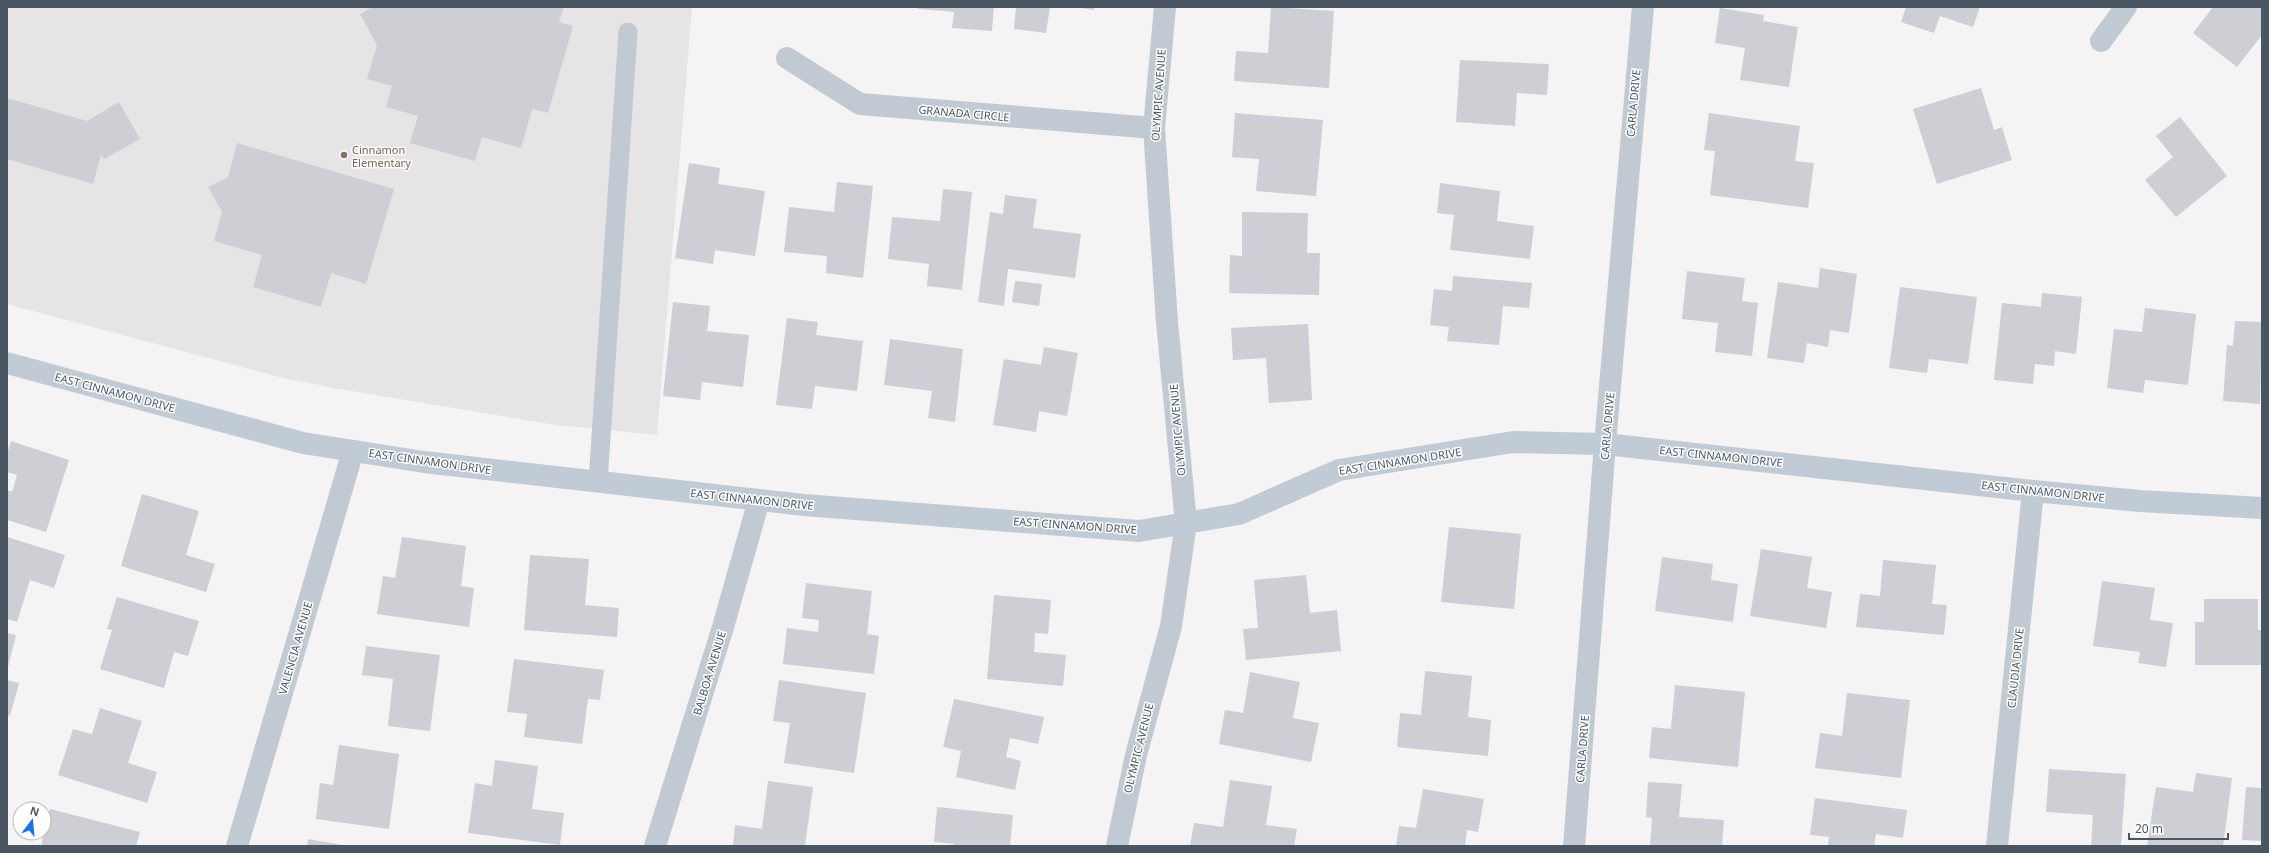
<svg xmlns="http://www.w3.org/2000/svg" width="2269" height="853" font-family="'Noto Sans',sans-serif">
	<rect width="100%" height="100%" fill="#f5f3f3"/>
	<polygon fill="#e6e4e5" points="7,7 692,7 657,435 556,425 334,388 283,378 7,304"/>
	<g fill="#cdcfd5">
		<polygon points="373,7 564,7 559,22 573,26 548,113 532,109 521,148 482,137 475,161 410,143 418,116 386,107 392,86 367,79 377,45 360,14"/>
		<polygon points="918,7 994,7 992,31 952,28 954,12 918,9"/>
		<polygon points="1016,7 1050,7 1046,33 1014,29"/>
		<polygon points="1075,7 1094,7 1094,10"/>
		<polygon points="1271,7 1334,11 1329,88 1234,81 1236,51 1268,53"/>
		<polygon points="1906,7 1980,7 1973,27 1940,16 1934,33 1901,22"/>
		<polygon points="2213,7 2262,7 2262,35 2237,67 2193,33"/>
		<polygon points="1720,8 1764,15 1763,21 1798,27 1789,87 1740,80 1745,48 1715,43"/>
		<polygon points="1460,60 1549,64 1547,95 1517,93 1515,126 1456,122"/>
		<polygon points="1981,88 1994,130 2002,127 2012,160 1937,184 1913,109"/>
		<polygon points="7,98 87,121 119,102 140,139 104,159 101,155 93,184 7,159"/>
		<polygon points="1235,113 1323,120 1316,196 1256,191 1259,159 1232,157"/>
		<polygon points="1709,113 1800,126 1795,161 1814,163 1808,208 1710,195 1715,151 1704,150"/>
		<polygon points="2180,117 2227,176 2176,217 2145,180 2173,157 2156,136"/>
		<polygon points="237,143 394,189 366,284 331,273 321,307 253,287 262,255 214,241 222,212 208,187 228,177"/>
		<polygon points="689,163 720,168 718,184 765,191 755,256 715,250 713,264 675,258"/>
		<polygon points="837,182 873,186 863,278 826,273 827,256 784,252 789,207 834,212"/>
		<polygon points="1440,183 1500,191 1497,221 1534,226 1530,259 1450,250 1454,215 1437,213"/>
		<polygon points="943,189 972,192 962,290 927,286 929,264 888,259 892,217 940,221"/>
		<polygon points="1005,195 1037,199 1033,228 1081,234 1075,278 1008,269 1004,306 978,302 990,212 1003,214"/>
		<polygon points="1242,212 1308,213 1307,253 1320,253 1319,295 1229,293 1230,255 1242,256"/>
		<polygon points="1820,268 1857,274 1849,333 1830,330 1828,347 1807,343 1804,363 1767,358 1778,282 1818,288"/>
		<polygon points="1687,271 1745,278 1742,301 1758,303 1752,356 1715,352 1718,323 1682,319"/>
		<polygon points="1453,276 1532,283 1529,308 1503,306 1499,345 1447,341 1449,327 1430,325 1434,289 1452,291"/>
		<polygon points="1015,281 1042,284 1039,306 1012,302"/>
		<polygon points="1900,287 1977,297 1968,364 1929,359 1927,373 1889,368"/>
		<polygon points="2042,293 2082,297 2076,354 2055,351 2054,366 2035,364 2033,384 1994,380 2002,303 2041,307"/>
		<polygon points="673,302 710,306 707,331 749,335 743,387 702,382 700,400 663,396"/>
		<polygon points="2145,308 2196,314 2188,385 2145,380 2143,393 2107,388 2114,329 2142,332"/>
		<polygon points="787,318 818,322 816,335 863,341 857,391 815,386 812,409 776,405"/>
		<polygon points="2235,321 2262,322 2260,404 2223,401 2227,345 2233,346"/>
		<polygon points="1308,324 1312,400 1269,403 1266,358 1233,360 1231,328"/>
		<polygon points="890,339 963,349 955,422 928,418 932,391 884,385"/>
		<polygon points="1044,347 1078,353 1067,416 1039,411 1036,432 993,425 1004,359 1041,365"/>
		<polygon points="11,441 69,460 46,532 7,520 7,490 12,492 17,475 7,472 7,454"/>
		<polygon points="142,494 199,511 186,555 215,564 206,592 121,566"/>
		<polygon points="1449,527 1521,534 1514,609 1441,602"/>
		<polygon points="7,537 65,555 54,588 30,580 17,622 7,619"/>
		<polygon points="402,537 466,546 461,586 474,588 469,627 377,614 383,576 395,578"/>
		<polygon points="1761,549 1812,557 1807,588 1832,592 1826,628 1750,616"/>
		<polygon points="530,555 589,559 585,605 619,608 617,637 524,630"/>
		<polygon points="1662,557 1713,564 1711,580 1738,584 1733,622 1655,611"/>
		<polygon points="1883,560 1936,565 1932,604 1947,605 1944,635 1856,627 1860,594 1880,596"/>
		<polygon points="1306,575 1310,613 1337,610 1341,651 1246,660 1243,629 1258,628 1254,580"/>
		<polygon points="2102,581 2155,588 2150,620 2173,623 2166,667 2138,663 2140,652 2093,646"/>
		<polygon points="806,583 872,591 867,634 879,636 874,674 783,664 787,628 818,632 819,620 802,618"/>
		<polygon points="994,595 1051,600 1048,634 1035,633 1034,652 1066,655 1063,686 987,679"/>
		<polygon points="117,597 199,621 188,656 174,652 164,688 100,669 112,630 107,629"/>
		<polygon points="2204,599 2258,599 2258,630 2262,630 2262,665 2195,665 2195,622 2204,622"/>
		<polygon points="7,633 16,635 8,667 7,667"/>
		<polygon points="366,646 440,655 430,731 388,726 393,679 362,675"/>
		<polygon points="514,659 604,670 600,700 588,699 582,744 524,737 527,714 507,712"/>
		<polygon points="1425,671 1472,676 1468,717 1491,720 1488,756 1397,747 1400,713 1421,715"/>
		<polygon points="1250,672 1300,682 1293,718 1319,723 1311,762 1219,744 1225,710 1243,713"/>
		<polygon points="7,680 19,683 10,716 7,715"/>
		<polygon points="779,680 866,693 854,773 784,763 790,723 773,721"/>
		<polygon points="1675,685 1745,692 1738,767 1649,758 1652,727 1671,729"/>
		<polygon points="1847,693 1910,700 1901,778 1815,768 1820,733 1842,736"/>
		<polygon points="954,699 1044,717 1038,744 1010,738 1006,757 1021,761 1015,790 956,777 961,751 943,747"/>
		<polygon points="100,708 142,721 128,763 157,772 147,803 58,775 73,729 92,734"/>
		<polygon points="339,745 399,754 389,829 316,819 320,783 333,785"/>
		<polygon points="495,760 538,766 532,809 564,813 560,845 468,833 475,783 492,786"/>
		<polygon points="2049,769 2126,774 2121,846 2091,846 2093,815 2046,812"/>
		<polygon points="2196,773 2232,778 2223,846 2147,846 2156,787 2193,792"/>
		<polygon points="1230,780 1272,786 1266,825 1297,829 1294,846 1190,846 1194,823 1223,827"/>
		<polygon points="768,781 813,787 805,846 733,846 735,825 762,829"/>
		<polygon points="1648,782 1682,784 1679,817 1724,820 1722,846 1650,846 1652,818 1646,817"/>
		<polygon points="2246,787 2262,788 2262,841 2242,840"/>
		<polygon points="1423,789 1484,799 1478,832 1467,830 1465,846 1396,846 1399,826 1416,828"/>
		<polygon points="1815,798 1907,810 1903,838 1876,834 1874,846 1828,846 1829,837 1810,835"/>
		<polygon points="937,807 1013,815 1010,846 953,846 954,844 934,842"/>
		<polygon points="50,809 140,832 136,846 41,846"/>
		<polygon points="308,839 342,845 342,846 307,846"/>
	</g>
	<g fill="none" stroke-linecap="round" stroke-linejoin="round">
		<polyline stroke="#c1cad2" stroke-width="19" points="598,482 628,32"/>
		<g stroke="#c1cad2" stroke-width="22">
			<polyline points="2101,41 2126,7"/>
			<polyline points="787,58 860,104 1154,128"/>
			<polyline points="237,846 353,451"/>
			<polyline points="655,846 723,627 759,500"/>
			<polyline points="1117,846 1136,755 1171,626 1186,523 1167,322 1154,128 1165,7"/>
			<polyline points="1574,846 1605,444 1643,7"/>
			<polyline points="1997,846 2033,491"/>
		</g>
		<polyline stroke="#c1cbd6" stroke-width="22" points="7,363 303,443 424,462 804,505 1139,531 1239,514 1339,470 1513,442 1605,444 2033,491 2140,501 2262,508"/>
	</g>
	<circle fill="#8d6e63" stroke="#fff" stroke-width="1.5" cx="344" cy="155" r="4"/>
	<g text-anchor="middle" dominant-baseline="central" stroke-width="3" stroke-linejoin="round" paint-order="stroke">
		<g font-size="11" fill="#4a5661" stroke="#fff">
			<text transform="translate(1158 95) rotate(-86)">OLYMPIC AVENUE</text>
			<text transform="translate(1633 103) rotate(-85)">CARLA DRIVE</text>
			<text transform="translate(964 113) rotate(5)">GRANADA CIRCLE</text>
			<text transform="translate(115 392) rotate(15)">EAST CINNAMON DRIVE</text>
			<text transform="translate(1607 426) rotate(-85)">CARLA DRIVE</text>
			<text transform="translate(1177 430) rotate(-95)">OLYMPIC AVENUE</text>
			<text transform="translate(1721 456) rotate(6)">EAST CINNAMON DRIVE</text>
			<text transform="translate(430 461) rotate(8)">EAST CINNAMON DRIVE</text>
			<text transform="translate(1400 461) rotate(-9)">EAST CINNAMON DRIVE</text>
			<text transform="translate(2043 491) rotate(6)">EAST CINNAMON DRIVE</text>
			<text transform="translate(752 499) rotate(6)">EAST CINNAMON DRIVE</text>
			<text transform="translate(1075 525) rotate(4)">EAST CINNAMON DRIVE</text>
			<text transform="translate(295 648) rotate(-74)">VALENCIA AVENUE</text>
			<text transform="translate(2015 668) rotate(-84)">CLAUDIA DRIVE</text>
			<text transform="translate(709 673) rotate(-73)">BALBOA AVENUE</text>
			<text transform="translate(1138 748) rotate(-76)">OLYMPIC AVENUE</text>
			<text transform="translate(1582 749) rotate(-86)">CARLA DRIVE</text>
		</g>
		<g font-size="11" fill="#785e54" stroke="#fff" text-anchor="start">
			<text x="352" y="149">Cinnamon<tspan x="352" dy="13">Elementary</tspan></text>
		</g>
	</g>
	<rect width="2269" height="853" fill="none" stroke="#4a5661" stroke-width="16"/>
	<g transform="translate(32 821) rotate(16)"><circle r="19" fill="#ffffff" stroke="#b7bbc0"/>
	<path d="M0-3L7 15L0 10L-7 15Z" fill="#1a73e8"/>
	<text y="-6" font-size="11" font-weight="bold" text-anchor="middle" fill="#4a5661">N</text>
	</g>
	<path d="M2129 833v6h99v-6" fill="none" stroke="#4a5661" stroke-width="2"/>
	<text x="2135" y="833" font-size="12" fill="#4a5661" stroke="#ffffff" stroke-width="3" paint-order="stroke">20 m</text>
</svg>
